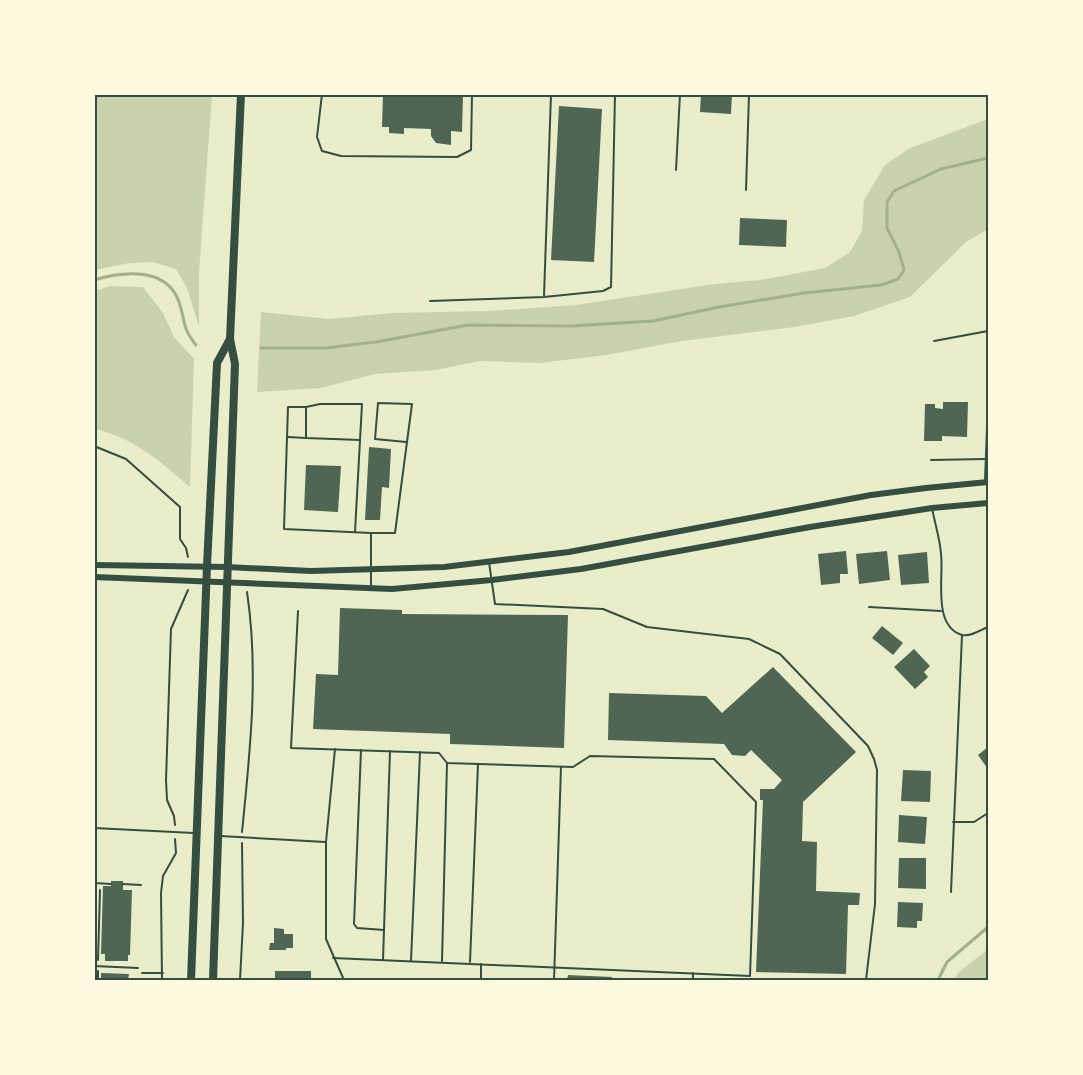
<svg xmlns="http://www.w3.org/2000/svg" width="1083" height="1075" font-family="Overpass,sans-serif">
	<rect width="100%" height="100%" fill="#e9edc9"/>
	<g fill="#cad2ad">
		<polygon points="95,94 212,95 199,272 199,327 187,288 176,269 153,262 129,263 95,270"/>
		<polygon points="988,119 988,229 966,242 910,297 854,316 795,327 682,341 606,355 540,363 480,361 436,370 375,374 321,388 257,392 261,312 329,319 392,313 488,311 576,305 715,284 760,280 825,268 850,252 862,231 864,200 885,165 910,148"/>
		<path d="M 110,286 L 143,287 L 163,313 L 174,337 L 194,359 L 190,487 C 160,461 134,438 95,429 L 95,291 Z"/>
		<polygon points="988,949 988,980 954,980 958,973"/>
	</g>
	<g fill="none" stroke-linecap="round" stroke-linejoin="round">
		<g stroke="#a3b18a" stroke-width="3">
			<path d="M 94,280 C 124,271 167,267 179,302 C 186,322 181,326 196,345"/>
			<polyline points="261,348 325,348 376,342 468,325 572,326 653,321 719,307 804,293 881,285 898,279 904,270 899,252 887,228 887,202 894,191 941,169 988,158"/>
			<polyline points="938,980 947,962 988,927"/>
		</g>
	</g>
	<g fill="#4f6655">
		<polygon points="383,94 463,94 462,132 451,131 451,145 436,143 431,136 431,129 404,128 404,134 389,133 389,127 382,127"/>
		<polygon points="701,94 732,94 731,114 700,112"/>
		<polygon points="559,106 602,109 594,262 551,260"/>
		<polygon points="740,218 787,220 786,247 739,245"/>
		<polygon points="943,402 968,402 967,437 942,436 942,441 924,441 925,404 935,404 935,408 943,409"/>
		<polygon points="369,447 391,449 389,488 382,487 380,520 365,520"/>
		<polygon points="306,465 341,466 338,512 304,510"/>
		<polygon points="846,551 848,574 840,574 840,583 821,585 818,554"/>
		<polygon points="887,551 890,580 859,584 856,554"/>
		<polygon points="927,552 929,583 901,585 898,555"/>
		<polygon points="340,608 402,610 402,614 568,615 564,748 450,744 450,734 313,729 316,674 338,675"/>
		<polygon points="882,626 903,643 893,655 872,638"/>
		<polygon points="914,649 930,666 924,672 928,677 915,689 894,667"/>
		<polygon points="773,667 856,752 803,802 802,841 817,842 816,891 860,893 859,905 848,905 846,974 756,972 763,800 760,800 760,789 774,789 782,780 751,750 745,756 732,755 724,744 608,740 609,693 706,696 722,713"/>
		<polygon points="988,747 988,769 978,755"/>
		<polygon points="903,770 931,771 930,802 901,801"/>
		<polygon points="899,815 927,817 925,844 898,842"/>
		<polygon points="899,858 926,858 926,889 898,888"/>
		<polygon points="111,881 123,881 123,890 132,890 130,955 128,955 128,961 105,961 105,954 101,954 103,886 111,886"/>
		<polygon points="898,902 923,903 922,921 917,921 917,928 897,927"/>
		<polygon points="274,928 284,929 284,934 293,934 293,948 286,948 286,950 269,950 270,943 274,943"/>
		<rect x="275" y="971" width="36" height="9"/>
		<polygon points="101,973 129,974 128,980 101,980"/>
		<polygon points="568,975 612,977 612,980 567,980"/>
	</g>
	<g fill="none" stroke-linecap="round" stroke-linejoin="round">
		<g stroke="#344e41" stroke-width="2">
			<polyline points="94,446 126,459 180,507 180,539 186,548 188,557"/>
			<polyline points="175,825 174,816 167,800 166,780 171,629 188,590"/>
			<path d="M 242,832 C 250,753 259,671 247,592"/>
			<polyline points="98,960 100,890"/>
			<polyline points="142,973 163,973"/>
			<polyline points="98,980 98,971"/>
			<polyline points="162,980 161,893 163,876 176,853 175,839"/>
			<polyline points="240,980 243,923 242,843"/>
		</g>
		<g stroke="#344e41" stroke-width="2">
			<polyline points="322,94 317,137 322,151 341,156 457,157 471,150 472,94"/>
			<polyline points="676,170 680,94"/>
			<polyline points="746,190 749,94"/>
			<polyline points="544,296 551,94"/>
			<polyline points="430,301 544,297 603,291 611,287 615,94"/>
			<polyline points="934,341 988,331"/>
			<polyline points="306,407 320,404 362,404 360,440 306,438 306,407 288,407 284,529 371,533 371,586"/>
			<polyline points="288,437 306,438"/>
			<polyline points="931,460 985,459"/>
			<polyline points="985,480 988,401"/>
			<path d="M 932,508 C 935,524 940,539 941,554 C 944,577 932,626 962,635 C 971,637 980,630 988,627"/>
			<polyline points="355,532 360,440"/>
			<polyline points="371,533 395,533 412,404 378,403 375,439 406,442"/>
			<polyline points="489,562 495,604 603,609 647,627 749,639 780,654 868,746 874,759 877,770 875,904 866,980"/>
			<polyline points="869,607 941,611"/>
			<polyline points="298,611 291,748 439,753 447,763 573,767 590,756 714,759 756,802 750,976 333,958"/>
			<polyline points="335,749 326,842 326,939 344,980"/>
			<polyline points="361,750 354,924 357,928 384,930"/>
			<polyline points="953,822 974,822 988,813"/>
			<polyline points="94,828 194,833"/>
			<polyline points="220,836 325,842"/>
			<polyline points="94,883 111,884"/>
			<polyline points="123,884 141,885"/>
			<polyline points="951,892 962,635"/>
			<polyline points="383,960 390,751"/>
			<polyline points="411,961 420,752"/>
			<polyline points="442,961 447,763"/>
			<polyline points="470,962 478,764"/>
			<polyline points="94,966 138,968"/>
			<polyline points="481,980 481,964"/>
			<polyline points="554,980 561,767"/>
			<polyline points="693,980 693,973"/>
		</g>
		<g stroke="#344e41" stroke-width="6">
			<polyline points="94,565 227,567 311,571 444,567 569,552 871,495 926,488 988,482"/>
			<polyline points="94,577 392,589 492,580 581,569 810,527 932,508 988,503"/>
		</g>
		<g stroke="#344e41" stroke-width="8">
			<polyline points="191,980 207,566 217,363 230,339"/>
			<polyline points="213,980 235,364 230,339 241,94"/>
		</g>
	</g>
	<rect width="1083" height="1075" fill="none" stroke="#fefae0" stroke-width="192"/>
	<rect x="96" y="96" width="891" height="883" fill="none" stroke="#344e41" stroke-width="2"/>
</svg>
